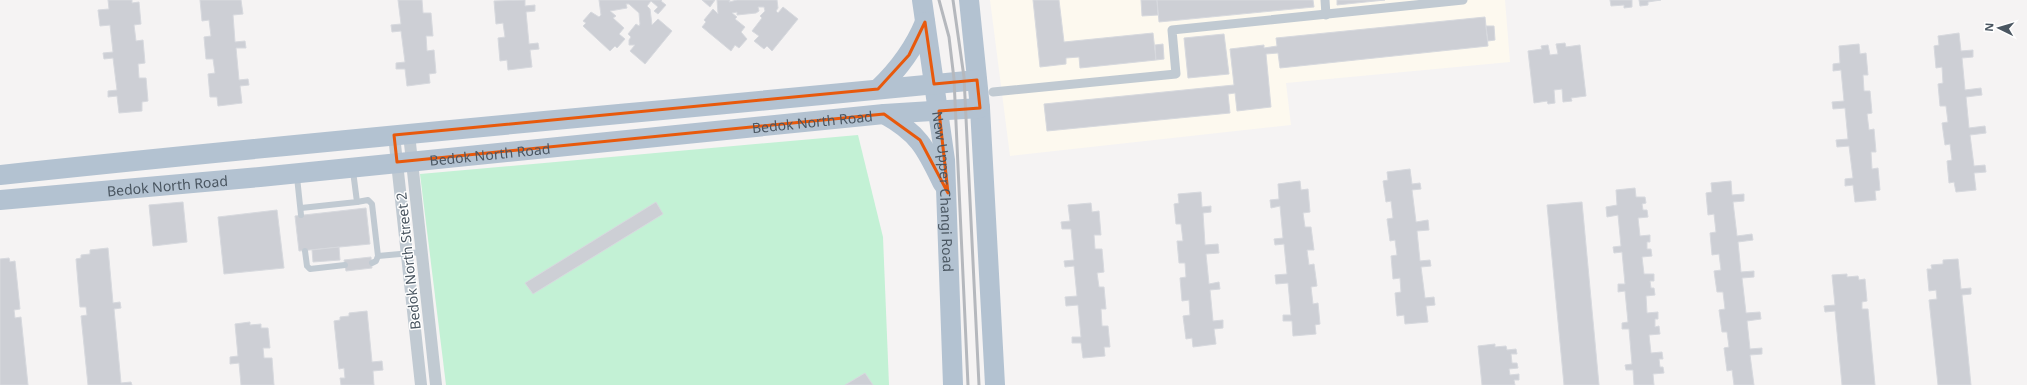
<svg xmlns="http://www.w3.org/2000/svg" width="2027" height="385" font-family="'Noto Sans',sans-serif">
	<rect width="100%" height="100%" fill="#f5f3f3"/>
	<polygon fill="#fdf9ef" points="990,0 1505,0 1510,62 1286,83 1291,125 1010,156"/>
	<polygon fill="#c3f1d5" points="858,135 883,237 889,385 446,385 420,174"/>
	<g fill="#cdcfd5" stroke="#d7d9de">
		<polygon points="108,0 132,0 132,3 139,2 141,24 134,25 136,41 143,40 145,63 138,64 139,78 146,78 148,101 142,102 142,111 119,113 117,96 108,97 108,91 117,90 113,58 104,59 103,53 113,52 110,25 100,26 98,10 109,9"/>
		<polygon points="200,0 241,0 243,14 233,15 235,42 245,41 246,48 236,48 239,80 248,79 249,85 240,86 242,103 218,106 217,97 210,97 208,74 215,73 213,59 206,59 204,37 211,36 209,20 202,21"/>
		<polygon points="398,0 422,0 423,13 431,13 433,36 426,36 427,51 434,50 436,73 429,74 430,83 407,86 405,69 396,69 396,63 405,62 401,31 392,32 391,25 401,24"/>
		<polygon points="525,0 525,6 535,5 535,11 526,12 529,44 538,43 539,49 530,50 532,67 508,70 507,60 500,61 498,38 505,37 503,23 496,24 494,1"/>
		<polygon points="599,0 662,0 661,1 666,5 658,14 654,11 658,7 651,1 647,6 650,9 652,25 658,19 672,31 645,64 630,51 635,45 629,45 629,40 631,37 628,34 636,24 639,26 640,24 639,13 629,4 626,4 627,8 610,11 616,16 613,18 624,28 619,34 625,39 617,48 615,46 610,51 583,26 586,23 583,21 591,12 599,17 601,15"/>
		<polygon points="702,0 715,0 710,7"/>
		<polygon points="717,0 730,0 729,2 737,0 777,0 778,8 776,11 778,13 783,7 798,19 772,51 767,46 764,49 754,41 759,36 752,31 762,18 760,16 765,11 764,7 758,7 759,11 756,13 737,15 737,12 732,13 737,17 735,19 745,27 741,32 747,39 739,48 735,45 731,51 702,27 706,22 704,20 713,9 718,14"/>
		<polygon points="1033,0 1059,0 1064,42 1153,33 1156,60 1080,68 1079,57 1066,58 1066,64 1040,67"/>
		<polygon points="1141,0 1157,0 1158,15 1142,16"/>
		<polygon points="1157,0 1313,0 1314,7 1159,22"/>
		<polygon points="1337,0 1385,0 1337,5"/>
		<polygon points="1610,0 1632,0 1632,7 1624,8 1624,5 1611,6"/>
		<polygon points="1639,0 1661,0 1648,2 1648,5 1640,6"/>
		<polygon points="1485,17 1488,46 1280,68 1278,53 1266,54 1271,107 1237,111 1235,93 1228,94 1230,113 1047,131 1044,104 1234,85 1230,49 1264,45 1264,48 1277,46 1276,38"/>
		<polygon points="1486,26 1494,26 1495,40 1488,41"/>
		<polygon points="1959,33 1961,51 1973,50 1973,57 1962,58 1965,90 1981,88 1982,95 1966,97 1969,128 1985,126 1986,133 1970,135 1974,166 1985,165 1986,172 1974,173 1976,190 1956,192 1954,182 1949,183 1947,161 1952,160 1950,144 1945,145 1942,123 1948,122 1946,106 1940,106 1938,84 1943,83 1942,67 1936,68 1934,46 1939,45 1938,36"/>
		<polygon points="1224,34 1229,74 1188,78 1184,38"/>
		<polygon points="1565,43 1566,47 1580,45 1586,96 1571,98 1572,101 1563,102 1562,89 1554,90 1555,103 1548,104 1547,101 1534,103 1528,51 1542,49 1541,46 1548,45 1550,55 1558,54 1556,44"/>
		<polygon points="1163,44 1164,59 1156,60 1155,45"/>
		<polygon points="1859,44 1860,54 1866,53 1868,75 1863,75 1864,91 1870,91 1872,113 1867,114 1869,130 1874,129 1876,152 1871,152 1872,169 1878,168 1880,190 1875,191 1876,200 1855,202 1853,185 1845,186 1845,179 1853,178 1849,146 1837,147 1836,140 1848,139 1845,108 1833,109 1832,102 1844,101 1841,70 1833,71 1833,64 1840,63 1839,46"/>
		<polygon points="1410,169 1412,184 1420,183 1421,189 1412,190 1416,222 1428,220 1429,230 1417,231 1420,261 1430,260 1431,266 1421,267 1425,298 1434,297 1435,305 1426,306 1428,322 1405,324 1404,315 1397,316 1395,293 1401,292 1400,278 1393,279 1391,256 1397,255 1395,240 1390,241 1387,219 1393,218 1391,201 1386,202 1383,181 1388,180 1387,172"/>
		<polygon points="1300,181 1301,190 1308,189 1310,212 1303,213 1305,227 1311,227 1314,250 1307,250 1309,265 1314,264 1317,286 1311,287 1313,304 1318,303 1320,324 1315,325 1316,334 1293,336 1292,321 1283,321 1283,315 1291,315 1288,283 1276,284 1275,275 1287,274 1284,244 1275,245 1274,239 1283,238 1280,206 1271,208 1270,200 1279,199 1278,184"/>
		<polygon points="1731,181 1732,195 1744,194 1744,201 1733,202 1737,236 1752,234 1753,240 1738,242 1741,272 1754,271 1754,277 1742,278 1746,313 1760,312 1761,319 1747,321 1750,349 1762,348 1762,354 1750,355 1754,385 1734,385 1732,370 1727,371 1724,348 1729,347 1727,332 1722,332 1719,310 1725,309 1723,292 1717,292 1714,271 1721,270 1719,254 1712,255 1710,233 1716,232 1714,214 1708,215 1706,193 1712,192 1711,183"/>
		<polygon points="1635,188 1636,197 1645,197 1646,203 1642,204 1643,210 1647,210 1648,217 1638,218 1640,236 1650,235 1650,242 1647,242 1647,249 1651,249 1652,256 1642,257 1644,274 1654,274 1654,281 1650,281 1651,288 1654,288 1655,295 1646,296 1647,313 1658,312 1658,319 1655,319 1655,327 1659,326 1660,334 1649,335 1651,353 1662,352 1663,359 1659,359 1660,367 1663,367 1664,373 1653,374 1654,385 1634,385 1633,370 1626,370 1625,365 1632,364 1629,329 1622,329 1622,323 1628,322 1625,291 1618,292 1618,284 1625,284 1622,252 1614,253 1613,247 1621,246 1618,215 1607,217 1606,207 1617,205 1616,190"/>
		<polygon points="1201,192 1202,207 1211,206 1211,212 1203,213 1205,245 1218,244 1219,253 1206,254 1209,284 1219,282 1220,289 1210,290 1213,321 1223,320 1223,328 1214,329 1216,344 1193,347 1192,338 1186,339 1183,316 1190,315 1189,300 1182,301 1180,278 1186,277 1185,263 1179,263 1177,241 1183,241 1181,224 1176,224 1174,204 1179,203 1178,194"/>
		<polygon points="183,202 187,242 153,246 149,205"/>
		<polygon points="656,202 663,214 533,294 525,283"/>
		<polygon points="1582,202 1599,385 1564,385 1547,205"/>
		<polygon points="1091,203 1092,212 1099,211 1101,235 1094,235 1095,249 1102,249 1104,272 1097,273 1099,287 1104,287 1106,309 1101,309 1102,326 1108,326 1110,347 1104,347 1105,356 1083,358 1081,343 1072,343 1072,337 1081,337 1078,305 1066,306 1065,297 1077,296 1074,266 1065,267 1064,261 1074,260 1071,229 1062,229 1061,222 1070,221 1068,205"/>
		<polygon points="366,208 370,244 299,251 295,216"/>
		<polygon points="277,210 284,268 224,274 218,217"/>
		<polygon points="339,247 340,260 313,262 312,250"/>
		<polygon points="108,248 113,303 120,302 121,308 114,309 121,383 131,382 132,385 88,385 81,316 87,315 86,307 80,307 76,259 81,258 81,255 90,254 90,250"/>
		<polygon points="371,257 372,268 346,271 344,260"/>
		<polygon points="9,258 10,262 15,261 20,309 14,310 15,318 21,317 28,385 0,385 0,259"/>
		<polygon points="1958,259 1961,289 1971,288 1971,294 1962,295 1971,385 1938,385 1929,300 1937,299 1936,290 1929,291 1927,269 1932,269 1931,265 1943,264 1943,260"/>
		<polygon points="1847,274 1847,277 1858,276 1859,280 1865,279 1867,301 1862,302 1862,309 1868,309 1875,385 1842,385 1835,311 1825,312 1824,306 1835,305 1832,275"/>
		<polygon points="367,311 372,362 382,361 383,370 373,371 374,385 341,385 340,378 345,378 344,368 339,369 334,321 340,320 340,317 349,316 349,313"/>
		<polygon points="250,322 250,325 261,324 261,328 268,328 270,348 263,348 264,358 272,358 274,385 241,385 239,363 230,364 230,357 238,356 235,324"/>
		<polygon points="1495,344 1495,347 1506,346 1507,350 1516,349 1517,354 1511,354 1512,363 1517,363 1518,368 1509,369 1510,375 1519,374 1519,380 1514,380 1515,385 1482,385 1478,346"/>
		<polygon points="865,373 873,385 845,385"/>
	</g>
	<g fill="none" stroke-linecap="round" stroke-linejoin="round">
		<g stroke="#c1cad2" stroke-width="6">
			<polyline points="297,177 301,215"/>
			<polyline points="357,202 368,200 372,204 378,256 376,261 372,263"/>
			<polyline points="301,208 357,202 353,171"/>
			<polyline points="305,251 307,266 310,269 345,265"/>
			<polyline points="378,256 422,252"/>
		</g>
		<g stroke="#c1cad2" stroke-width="9">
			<polyline points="1325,0 1326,15"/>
			<polyline points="993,92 1176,74 1172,30 1463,0"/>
		</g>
		<g stroke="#c1cad2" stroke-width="12">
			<polyline points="409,134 436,385"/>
			<polyline points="394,135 421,385"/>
		</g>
		<g stroke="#b3c2d1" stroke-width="20">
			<path id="s1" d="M 922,0 L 945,160 L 953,385"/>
			<polyline points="969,0 980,108 995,385"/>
			<path d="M 878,89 C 899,69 914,49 925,22"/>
			<path d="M 884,114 C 920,134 926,149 943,184"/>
			<path d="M 0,175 C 325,140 651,112 977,80"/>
			<path id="s2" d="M 0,200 L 260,177 L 884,114 L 980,108"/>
		</g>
		<g stroke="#b5b8bd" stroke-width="3">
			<polyline points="939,0 949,37 954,79 968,385"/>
			<polyline points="953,0 964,77 979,385"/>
		</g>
	</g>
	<path fill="none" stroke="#e8590c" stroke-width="3" stroke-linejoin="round" d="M 925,22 L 934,84 L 977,80 L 980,108 L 939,111 L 948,193 L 920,140 L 884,114 L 397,162 L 394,135 L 878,89 L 909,55 Z"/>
	<g text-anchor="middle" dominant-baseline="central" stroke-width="3" stroke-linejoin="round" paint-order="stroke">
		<g font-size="14" fill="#4a5661" stroke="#fff">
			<text stroke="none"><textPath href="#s2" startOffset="816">Bedok North Road</textPath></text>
			<text stroke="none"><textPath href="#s2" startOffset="492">Bedok North Road</textPath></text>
			<text stroke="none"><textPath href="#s2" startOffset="168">Bedok North Road</textPath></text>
			<text stroke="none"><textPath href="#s1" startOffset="193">New Upper Changi Road</textPath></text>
			<text transform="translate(408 261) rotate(-96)">Bedok North Street 2</text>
		</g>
	</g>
	<g transform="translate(1999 28) rotate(275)" stroke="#ffffff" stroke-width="3" paint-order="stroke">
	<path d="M0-3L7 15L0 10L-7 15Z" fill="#4a5661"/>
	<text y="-6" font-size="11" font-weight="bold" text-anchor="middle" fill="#4a5661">N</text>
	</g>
</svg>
